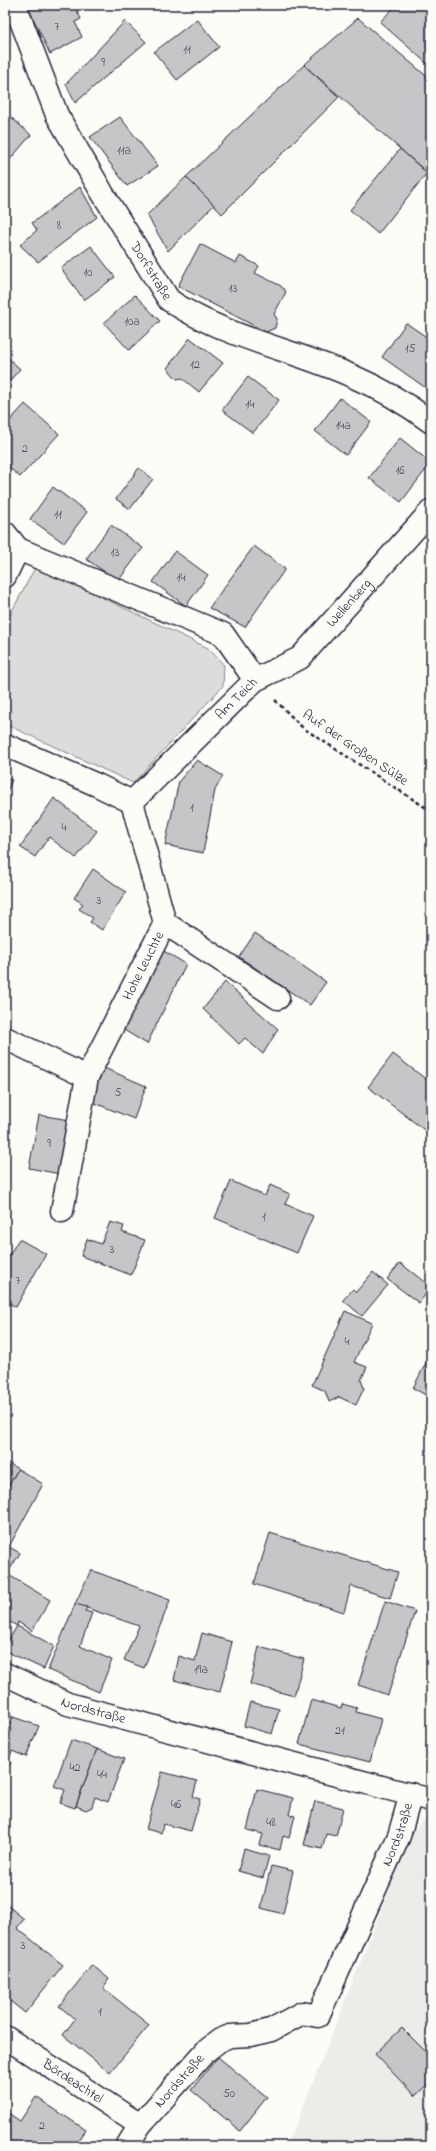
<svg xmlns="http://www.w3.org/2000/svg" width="436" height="2151" font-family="'Indie Flower',sans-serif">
	<rect width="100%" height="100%" fill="#fdfcf7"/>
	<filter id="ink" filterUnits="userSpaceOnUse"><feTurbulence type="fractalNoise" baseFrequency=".025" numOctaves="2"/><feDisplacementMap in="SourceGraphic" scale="8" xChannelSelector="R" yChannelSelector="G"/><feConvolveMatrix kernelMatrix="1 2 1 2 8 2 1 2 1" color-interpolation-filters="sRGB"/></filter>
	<g filter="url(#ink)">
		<polygon fill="#ecece9" points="431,1817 431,2146 285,2146 296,2125 412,1832 421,1822"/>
		<polygon fill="#dddcdb" stroke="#807f8b" points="36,566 208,648 224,665 223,686 133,783 5,724 5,624"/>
		<g fill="#c6c6c8" stroke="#22223b">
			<polygon points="27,5 66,5 68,10 75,7 81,19 75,22 82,37 50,54"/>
			<polygon points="396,5 431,5 431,67 380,22"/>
			<polygon points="358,18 431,80 431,176 304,65"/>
			<polygon points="197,19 219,47 177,80 154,52"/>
			<polygon points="125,21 146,42 75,103 66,84"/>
			<polygon points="304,65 339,97 222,214 186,177"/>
			<polygon points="5,112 31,135 6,164 5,163"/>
			<polygon points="120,117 158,166 127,186 90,137"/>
			<polygon points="400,149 427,173 378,234 350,210"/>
			<polygon points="186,177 214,205 168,251 147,215"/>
			<polygon points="80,187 97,217 38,262 20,245 37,230 32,223"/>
			<polygon points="200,244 236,263 240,256 259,266 255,273 281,286 286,292 274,314 277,319 275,328 266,332 178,286"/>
			<polygon points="91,246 115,277 84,300 61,268"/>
			<polygon points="135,295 160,321 129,350 104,323"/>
			<polygon points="406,323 431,340 430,391 382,357"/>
			<polygon points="190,338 223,363 199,392 182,378 177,379 167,368"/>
			<polygon points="5,355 20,369 5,386"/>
			<polygon points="248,377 279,400 253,433 222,410"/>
			<polygon points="340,398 371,422 346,455 315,431"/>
			<polygon points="25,404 59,434 20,477 5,464 5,426"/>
			<polygon points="400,438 431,463 401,502 369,478"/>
			<polygon points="139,468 153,479 130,509 116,499"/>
			<polygon points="53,487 87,512 64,543 30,519"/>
			<polygon points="111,525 143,548 118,581 86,559"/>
			<polygon points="254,546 285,569 245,627 209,608"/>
			<polygon points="175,551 208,575 186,606 153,582"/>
			<polygon points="197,760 223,776 215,790 203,853 165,845 179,781"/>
			<polygon points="5,777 12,780 5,796"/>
			<polygon points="54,798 97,831 76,858 49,837 35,857 20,847"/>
			<polygon points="93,869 126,892 102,930 90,922 93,918 79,909 83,904 74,898"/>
			<polygon points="255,933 326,982 310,1005 239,957"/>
			<polygon points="162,950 186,964 147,1044 119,1027"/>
			<polygon points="225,982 278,1029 263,1054 245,1038 239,1044 203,1009"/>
			<polygon points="393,1054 431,1083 431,1135 368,1087"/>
			<polygon points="102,1067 146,1086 134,1119 90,1101"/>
			<polygon points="39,1115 70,1120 60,1174 29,1168"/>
			<polygon points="231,1181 265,1196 270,1185 290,1194 285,1204 313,1216 297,1253 215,1218"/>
			<polygon points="110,1222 124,1226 122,1232 145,1240 131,1275 81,1256 87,1239 101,1244"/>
			<polygon points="19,1239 46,1254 16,1307 5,1301 5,1262"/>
			<polygon points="400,1263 431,1287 419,1303 387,1279"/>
			<polygon points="373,1272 388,1285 362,1316 343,1300 353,1289 356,1292"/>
			<polygon points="345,1311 372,1323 354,1362 367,1367 361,1380 364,1388 356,1405 339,1397 329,1402 325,1391 312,1385"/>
			<polygon points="429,1357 431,1358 431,1398 413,1388"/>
			<polygon points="5,1461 18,1469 5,1492"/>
			<polygon points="18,1469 43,1484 5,1554 5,1492"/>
			<polygon points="270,1533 398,1572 390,1598 351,1586 344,1612 254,1584"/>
			<polygon points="9,1547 20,1553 7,1574 50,1600 32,1631 18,1622 17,1626 5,1619 5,1554"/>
			<polygon points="91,1570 170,1600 144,1668 124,1660 139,1626 75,1604"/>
			<polygon points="385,1601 415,1611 388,1695 358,1685"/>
			<polygon points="75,1604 87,1607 85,1611 92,1613 80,1646 112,1660 99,1692 48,1670"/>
			<polygon points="17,1626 54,1646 44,1669 5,1651 5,1646"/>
			<polygon points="202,1633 232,1642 220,1692 174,1680 179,1656 195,1661"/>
			<polygon points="259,1647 304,1659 294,1696 250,1684"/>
			<polygon points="311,1700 341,1708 342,1704 357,1708 356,1712 381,1719 370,1762 299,1744"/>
			<polygon points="250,1702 279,1709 272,1734 244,1726"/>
			<polygon points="5,1713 13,1717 5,1735"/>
			<polygon points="13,1717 39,1726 26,1757 12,1751 8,1762 11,1762 5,1775 5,1735"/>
			<polygon points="431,1726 431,1748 426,1747"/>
			<polygon points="71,1740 97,1749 75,1808 60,1803 65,1790 54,1786"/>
			<polygon points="97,1749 124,1759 108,1802 95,1797 92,1807 86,1810 76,1806"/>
			<polygon points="162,1772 197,1781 193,1797 200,1799 191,1831 163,1824 161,1833 146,1829"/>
			<polygon points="257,1789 293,1798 289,1815 295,1816 289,1838 283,1836 280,1850 260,1845 263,1834 247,1830"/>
			<polygon points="315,1801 343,1808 336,1836 326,1834 322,1849 304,1845"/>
			<polygon points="244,1849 269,1856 263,1878 238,1871"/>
			<polygon points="271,1866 293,1871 283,1914 261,1908"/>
			<polygon points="7,1905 24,1919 17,1928 63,1965 25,2013 5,1997 5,1907"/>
			<polygon points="92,1965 109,1979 103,1988 149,2025 110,2073 63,2035 75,2019 59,2006"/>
			<polygon points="402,2028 431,2057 431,2081 415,2096 375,2054"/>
			<polygon points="218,2057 267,2097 240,2131 191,2090"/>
			<polygon points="36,2097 86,2130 75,2146 12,2146 9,2144 5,2146 5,2111 20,2121"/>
			<polygon points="145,2140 152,2146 140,2146"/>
		</g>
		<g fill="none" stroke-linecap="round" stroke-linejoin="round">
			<defs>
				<g id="street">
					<path id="s1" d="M 15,5 L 57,115 L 103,194 L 169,300 C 225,338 292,349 352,376 C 380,388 407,404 431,422"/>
					<polyline points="5,533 18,549 223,634 255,680"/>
					<polyline points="5,576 18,549"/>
					<polyline points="5,745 97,785 132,802"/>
					<path id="s2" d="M 132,802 L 255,680 L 300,658 L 431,511"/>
					<polyline points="165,923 278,998"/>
					<polyline points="5,1038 87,1077"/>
					<path id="s3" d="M 62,1211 L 87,1077 L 165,923 L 132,802"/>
					<path id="s4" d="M 5,1674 L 68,1704 L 431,1800"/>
					<path id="s5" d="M 5,2037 L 140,2125"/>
					<path id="s6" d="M 127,2146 L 140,2125 L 206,2051 L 220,2040 L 230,2036 L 251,2035 L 271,2030 L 302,2013 L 318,2016 L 399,1836 L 411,1794"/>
				</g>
			</defs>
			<use href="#street" stroke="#22223b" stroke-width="25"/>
			<polyline stroke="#22223b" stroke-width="2.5" stroke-dasharray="4 3" stroke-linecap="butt" points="275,700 303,728 431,811"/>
			<use href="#street" stroke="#fdfcf7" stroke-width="22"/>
		</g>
	</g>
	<g text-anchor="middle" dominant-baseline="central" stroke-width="3.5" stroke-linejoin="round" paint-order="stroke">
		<g font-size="12" fill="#4b4b5e">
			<text x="57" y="27">7</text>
			<text x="187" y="50">11</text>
			<text x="103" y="63">9</text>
			<text x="124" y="151">11a</text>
			<text x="59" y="226">8</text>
			<text x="88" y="273">10</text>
			<text x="233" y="289">13</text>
			<text x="132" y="322">10a</text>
			<text x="410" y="349">15</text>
			<text x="195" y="365">12</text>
			<text x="250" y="405">14</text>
			<text x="343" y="426">14a</text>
			<text x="25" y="449">2</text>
			<text x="400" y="471">16</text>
			<text x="58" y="515">11</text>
			<text x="115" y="553">13</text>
			<text x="181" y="578">14</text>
			<text x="192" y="808">1</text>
			<text x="64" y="828">4</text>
			<text x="99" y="901">3</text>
			<text x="118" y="1093">5</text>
			<text x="49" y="1144">9</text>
			<text x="264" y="1217">1</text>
			<text x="112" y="1250">3</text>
			<text x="18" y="1281">7</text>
			<text x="347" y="1342">4</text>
			<text x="201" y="1670">19a</text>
			<text x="340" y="1731">21</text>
			<text x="75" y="1768">42</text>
			<text x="102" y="1775">44</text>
			<text x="176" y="1805">46</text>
			<text x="271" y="1823">48</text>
			<text x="23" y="1946">3</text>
			<text x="100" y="2012">1</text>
			<text x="229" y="2094">50</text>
			<text x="42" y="2126">2</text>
		</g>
		<g font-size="14" fill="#22223b" stroke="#fdfcf7">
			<text stroke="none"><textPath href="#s1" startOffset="300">Dorfstraße</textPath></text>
			<text stroke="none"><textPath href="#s2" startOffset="297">Wellenberg</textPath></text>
			<text stroke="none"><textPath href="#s2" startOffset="147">Am Teich</textPath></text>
			<text transform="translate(355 748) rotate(34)">Auf der Großen Sülze</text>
			<text stroke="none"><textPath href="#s3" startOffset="261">Hohe Leuchte</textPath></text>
			<text stroke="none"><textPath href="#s4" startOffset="96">Nordstraße</textPath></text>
			<text stroke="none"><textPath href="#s6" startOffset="444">Nordstraße</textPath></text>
			<text stroke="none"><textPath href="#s5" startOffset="81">Bördeachtel</textPath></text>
			<text stroke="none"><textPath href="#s6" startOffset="84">Nordstraße</textPath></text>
		</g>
	</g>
	<rect width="436" height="2151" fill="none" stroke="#fdfcf7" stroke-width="20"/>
	<rect x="10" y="10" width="416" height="2131" fill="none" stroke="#22223b" stroke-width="1.5" filter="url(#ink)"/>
</svg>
